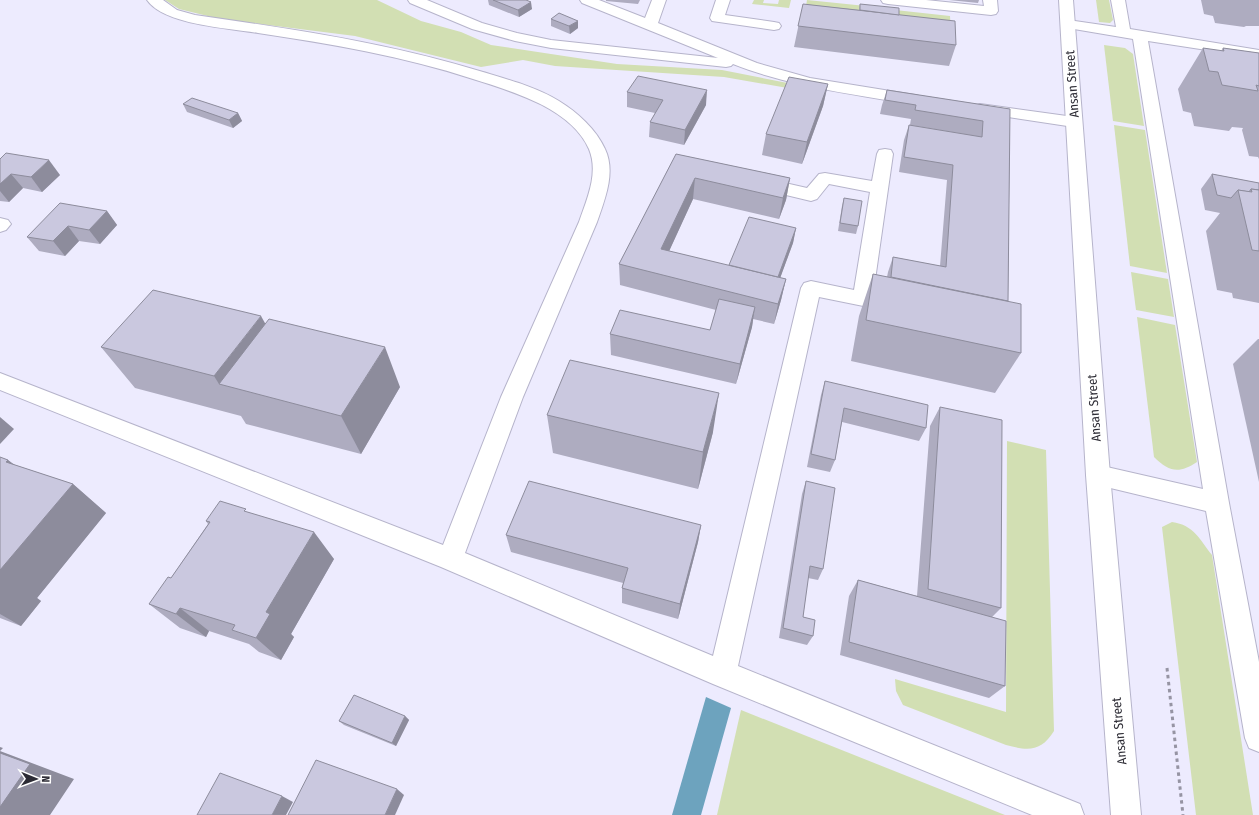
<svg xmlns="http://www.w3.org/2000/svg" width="1259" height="815" font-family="'Fira Sans Condensed',sans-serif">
	<rect width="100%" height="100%" fill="#edebfe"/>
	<g fill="#d2dfb3">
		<polygon points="165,0 377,0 421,21 461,32 491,45 617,64 722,70 808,87 822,94 724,77 555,66 523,60 481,67 355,36 220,19 179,9"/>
		<polygon points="754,0 764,0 763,3 778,4 779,0 791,0 789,8 752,4"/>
		<polygon points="807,0 866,6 865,18 804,18"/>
		<polygon points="1096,0 1109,0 1113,20 1110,23 1099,22"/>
		<polygon points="886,9 950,16 951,34 898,28"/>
		<polygon points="1104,45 1125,48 1133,54 1144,126 1113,121"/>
		<polygon points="1114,125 1145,130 1167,273 1130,266"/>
		<polygon points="1131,272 1168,279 1174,317 1136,310"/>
		<path d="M 1137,317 L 1175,325 L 1197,462 C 1179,474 1169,472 1154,457 Z"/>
		<path d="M 1007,441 L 1046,450 L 1054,731 C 1041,752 1028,751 1006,745 L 903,705 L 896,691 L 895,679 L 1006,712 Z"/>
		<path d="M 1172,522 C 1194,525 1200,540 1212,555 L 1253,815 L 1196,815 L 1162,527 Z"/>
		<polygon points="741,710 1005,815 717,815"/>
	</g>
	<polygon fill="#6da3be" points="706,697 731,708 701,815 672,815"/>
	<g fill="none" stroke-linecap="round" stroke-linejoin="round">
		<defs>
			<g id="minor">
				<path d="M 147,0 L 163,0 L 177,10 L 195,15 C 293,29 389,43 483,72 C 509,80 536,87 559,101 C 577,112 596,129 605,149 C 616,172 605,199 597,222 L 523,397 L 465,553 L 713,656 L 801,288 L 804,283 L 811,281 L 854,290 L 870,192 L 829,184 L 817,199 L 811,201 L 753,187 L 750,183 L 753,179 L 759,177 L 807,188 L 819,174 L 825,173 L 872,181 L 877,154 L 879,150 L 885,149 L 891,150 L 893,154 L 873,294 L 900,300 L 903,305 L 900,310 L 893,312 L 819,297 L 738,666 L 1080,804 L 1084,815 L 1032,815 L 713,684 L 441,567 L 0,390 L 0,373 L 443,545 L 501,397 L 579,222 C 587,199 599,173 589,149 C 571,108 511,91 473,79 C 403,56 331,44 258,33 C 229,28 164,25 147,0 Z"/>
				<path d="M 408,0 L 427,0 L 482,23 L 517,33 L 551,40 L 718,58 L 582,3 L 580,0 L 599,0 L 645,18 L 652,0 L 666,0 L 658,23 L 757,63 L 810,78 L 915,95 L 921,97 L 923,100 L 921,103 L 915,105 C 854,94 791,87 733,64 L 731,66 L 726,67 L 551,48 L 515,41 L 472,29 L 410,3 Z"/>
				<polygon points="716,0 730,0 725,15 774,22 779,23 781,26 779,29 774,30 712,21 710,18"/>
				<polygon points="881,0 926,0 984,6 983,0 997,0 998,11 996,14 991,15 888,4 883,3"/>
				<polygon points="1111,0 1125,0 1130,29 1259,50 1259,58 1148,41 1229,503 1259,662 1259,752 1249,748 1245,738 1206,511 1098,485 1090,482 1086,475 1090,468 1098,465 1203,489 1133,39 1068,28 1063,27 1061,24 1063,21 1068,20 1116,27"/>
				<polygon points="980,104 1074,117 1080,119 1082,122 1080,125 1074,127 974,112 972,109 974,106"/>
				<polygon points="0,218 8,220 11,224 6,230 0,232"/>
			</g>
			<polygon id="major" points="1059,0 1073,0 1110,475 1141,815 1111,815 1086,475"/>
		</defs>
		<use href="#minor" stroke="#b6b4cb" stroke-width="2"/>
		<use href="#major" stroke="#b6b4cb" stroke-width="2"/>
		<polyline stroke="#9694a3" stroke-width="3" stroke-dasharray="3.5 3.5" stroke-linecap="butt" points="1167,668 1183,815"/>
		<use href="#minor" fill="#fff" fill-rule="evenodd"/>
		<use href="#major" fill="#fff" fill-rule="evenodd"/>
	</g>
	<g fill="#aeacc0">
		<polygon points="488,0 526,0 532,9 519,17 489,5"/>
		<polygon points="606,0 640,0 638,4 606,1"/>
		<polygon points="949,0 979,0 978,3"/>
		<polygon points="1201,0 1259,0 1259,26 1246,26 1244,27 1215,23 1213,16 1204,14"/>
		<polygon points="803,4 859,10 860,4 899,15 956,45 949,66 794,47"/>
		<polygon points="551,19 578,28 570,34 551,26"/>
		<polygon points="1203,48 1221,51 1223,48 1259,53 1259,159 1258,157 1249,156 1242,130 1243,128 1232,127 1229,131 1194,126 1191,113 1183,111 1178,89"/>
		<polygon points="828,84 823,106 802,164 762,155 766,134"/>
		<polygon points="887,90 1010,109 1008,301 1021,353 995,393 851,361 859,316 873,274 887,277 888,272 893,257 940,266 947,180 899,172 904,140 909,125 977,136 910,125 911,119 880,114 882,105"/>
		<polygon points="627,92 706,105 684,145 649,137 650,122 655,113 627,107"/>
		<polygon points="183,104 238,113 242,121 233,128 187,112"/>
		<polygon points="676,154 790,178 786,200 779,219 693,199 669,251 729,266 729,265 796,228 793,243 780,278 786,279 781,300 774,324 753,319 752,327 736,384 611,355 610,334 710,330 716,310 620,285 619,264"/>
		<polygon points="0,159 60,175 42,192 23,188 9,202 0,201"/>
		<polygon points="1212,174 1259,183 1259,303 1233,298 1232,293 1217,290 1206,231 1220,213 1205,210 1201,189"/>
		<polygon points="844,198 858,226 856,234 838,231 842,206"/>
		<polygon points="107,211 117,225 100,244 79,241 65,256 39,251 27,237"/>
		<polygon points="1258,339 1259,339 1259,482 1233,364"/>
		<polygon points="101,347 400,387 361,454 246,424 241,416 135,388"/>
		<polygon points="825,381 926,428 919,441 842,422 835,460 830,472 807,467 821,395"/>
		<polygon points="940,407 1001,608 992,617 1005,686 989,698 840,655 849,596 858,580 917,596 930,426"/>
		<polygon points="547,415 713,432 698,489 553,453"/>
		<polygon points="0,457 8,460 15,465 73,484 106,513 37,598 41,601 21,626 0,618"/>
		<polygon points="806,481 823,569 818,580 808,578 803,617 813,636 807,645 779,638 802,494"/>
		<polygon points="248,512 334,559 291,634 294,637 281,660 259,652 249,644 209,631 206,637 180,628 149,604 171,578 208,524 206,521"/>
		<polygon points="701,525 698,542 678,619 622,603 622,588 623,583 511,552 506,535"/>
		<polygon points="405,716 409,720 396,746 344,725 339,721"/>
	</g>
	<g fill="#8d8c9c">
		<polygon points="531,2 532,9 519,17 518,10"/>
		<polygon points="578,21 578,28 570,34 569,26"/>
		<polygon points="828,84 823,106 802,164 807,142"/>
		<polygon points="707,90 706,105 684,145 685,130"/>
		<polygon points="238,113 242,121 233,128 229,120"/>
		<polygon points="49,160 60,175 42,192 31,177"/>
		<polygon points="11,174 23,188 9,202 0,191 0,184"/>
		<polygon points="695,178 693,199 660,271 661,249"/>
		<polygon points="790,178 786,200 779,219 783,198"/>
		<polygon points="107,211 117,225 100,244 89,230"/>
		<polygon points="68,226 79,241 65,256 53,241"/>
		<polygon points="796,228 793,243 775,292 778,277"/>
		<polygon points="786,279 781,300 774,324 778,304"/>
		<polygon points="755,307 752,327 736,384 740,364"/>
		<polygon points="261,316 284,357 219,384 214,376"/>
		<polygon points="385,347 400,387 361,454 341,416"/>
		<polygon points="719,393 713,432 698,489 703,452"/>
		<polygon points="0,417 14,429 0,444"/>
		<polygon points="8,460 44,490 6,462"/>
		<polygon points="73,484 106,513 37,598 41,601 21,626 0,614 0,570"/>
		<polygon points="701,525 698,542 678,619 680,604"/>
		<polygon points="314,532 334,559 291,634 294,637 281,660 256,638 266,612"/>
		<polygon points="180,608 209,631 206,637 176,614"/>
		<polygon points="405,716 409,720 396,746 392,743"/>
		<polygon points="0,747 3,748 0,751 74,779 50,815 0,815"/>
		<polygon points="397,789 404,795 395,815 385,815"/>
		<polygon points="282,796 293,802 286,815 272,815"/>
	</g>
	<g fill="#cac8df" stroke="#8d8c9c">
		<polygon points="493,0 526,0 531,2 518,10"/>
		<polygon points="803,4 955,21 956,45 798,26"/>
		<polygon points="860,4 899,8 899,15 860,10"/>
		<polygon points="559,13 578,21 569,26 551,19"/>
		<polygon points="1203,48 1224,51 1223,48 1259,53 1259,86 1256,85 1258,91 1222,85 1218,72 1209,71"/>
		<polygon points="638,76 707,90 685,130 650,122 663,100 627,92"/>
		<polygon points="789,77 828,84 807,142 766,134"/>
		<polygon points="887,90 1010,109 1008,301 891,277 893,257 946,267 953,165 904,157 909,125 982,137 983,121 915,110 916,105 885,100"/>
		<polygon points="192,98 238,113 229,120 183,104"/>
		<polygon points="6,153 49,160 31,177 11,174 0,184 0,159"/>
		<polygon points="676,154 790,178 783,198 695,178 661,249 786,279 778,304 619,264"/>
		<polygon points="1212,174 1259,183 1259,190 1251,189 1249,192 1238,190 1231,198 1217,195"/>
		<polygon points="1251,189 1259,190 1259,251 1252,250 1238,190 1252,192"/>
		<polygon points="844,198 862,201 858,226 840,223"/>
		<polygon points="60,203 107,211 89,230 68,226 53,241 27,237"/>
		<polygon points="749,217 796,228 778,277 729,265"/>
		<polygon points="873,274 1021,304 1021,353 866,320"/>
		<polygon points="153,290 261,316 214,376 101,347"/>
		<polygon points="719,299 755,307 740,364 610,334 620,310 710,330"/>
		<polygon points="269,319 385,347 341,416 219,384"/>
		<polygon points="570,360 719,393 703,452 547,415"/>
		<polygon points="825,381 928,405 926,428 844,408 835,460 811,454"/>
		<polygon points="940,407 1002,420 1001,608 928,589"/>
		<polygon points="0,457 8,460 6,462 73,484 0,570"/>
		<polygon points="529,481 701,525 680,604 622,588 628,568 506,535"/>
		<polygon points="806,481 835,488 823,569 810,566 803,617 815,620 813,636 783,628"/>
		<polygon points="220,501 246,509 244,511 314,532 266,612 270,614 256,638 232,630 235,625 180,608 176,614 149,604 168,577 171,578 210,522 206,521"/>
		<polygon points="858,580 1006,621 1005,686 849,642"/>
		<polygon points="354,695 405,716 392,743 339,721"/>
		<polygon points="0,753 30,764 0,807"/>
		<polygon points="316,760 397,789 385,815 288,815"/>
		<polygon points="220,773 282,796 272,815 197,815"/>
	</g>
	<g text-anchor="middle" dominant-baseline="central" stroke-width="3" stroke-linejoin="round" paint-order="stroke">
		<g font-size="13" fill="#2c2b34" stroke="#fff">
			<text transform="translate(1072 84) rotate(-94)">Ansan Street</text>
			<text transform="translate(1094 408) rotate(-94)">Ansan Street</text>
			<text transform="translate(1119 731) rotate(-95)">Ansan Street</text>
		</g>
	</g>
	<g transform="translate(36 779) rotate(91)" stroke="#ffffff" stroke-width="3" paint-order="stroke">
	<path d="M0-3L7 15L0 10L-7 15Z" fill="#2c2b34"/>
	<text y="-6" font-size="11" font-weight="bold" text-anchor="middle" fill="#2c2b34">N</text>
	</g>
</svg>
